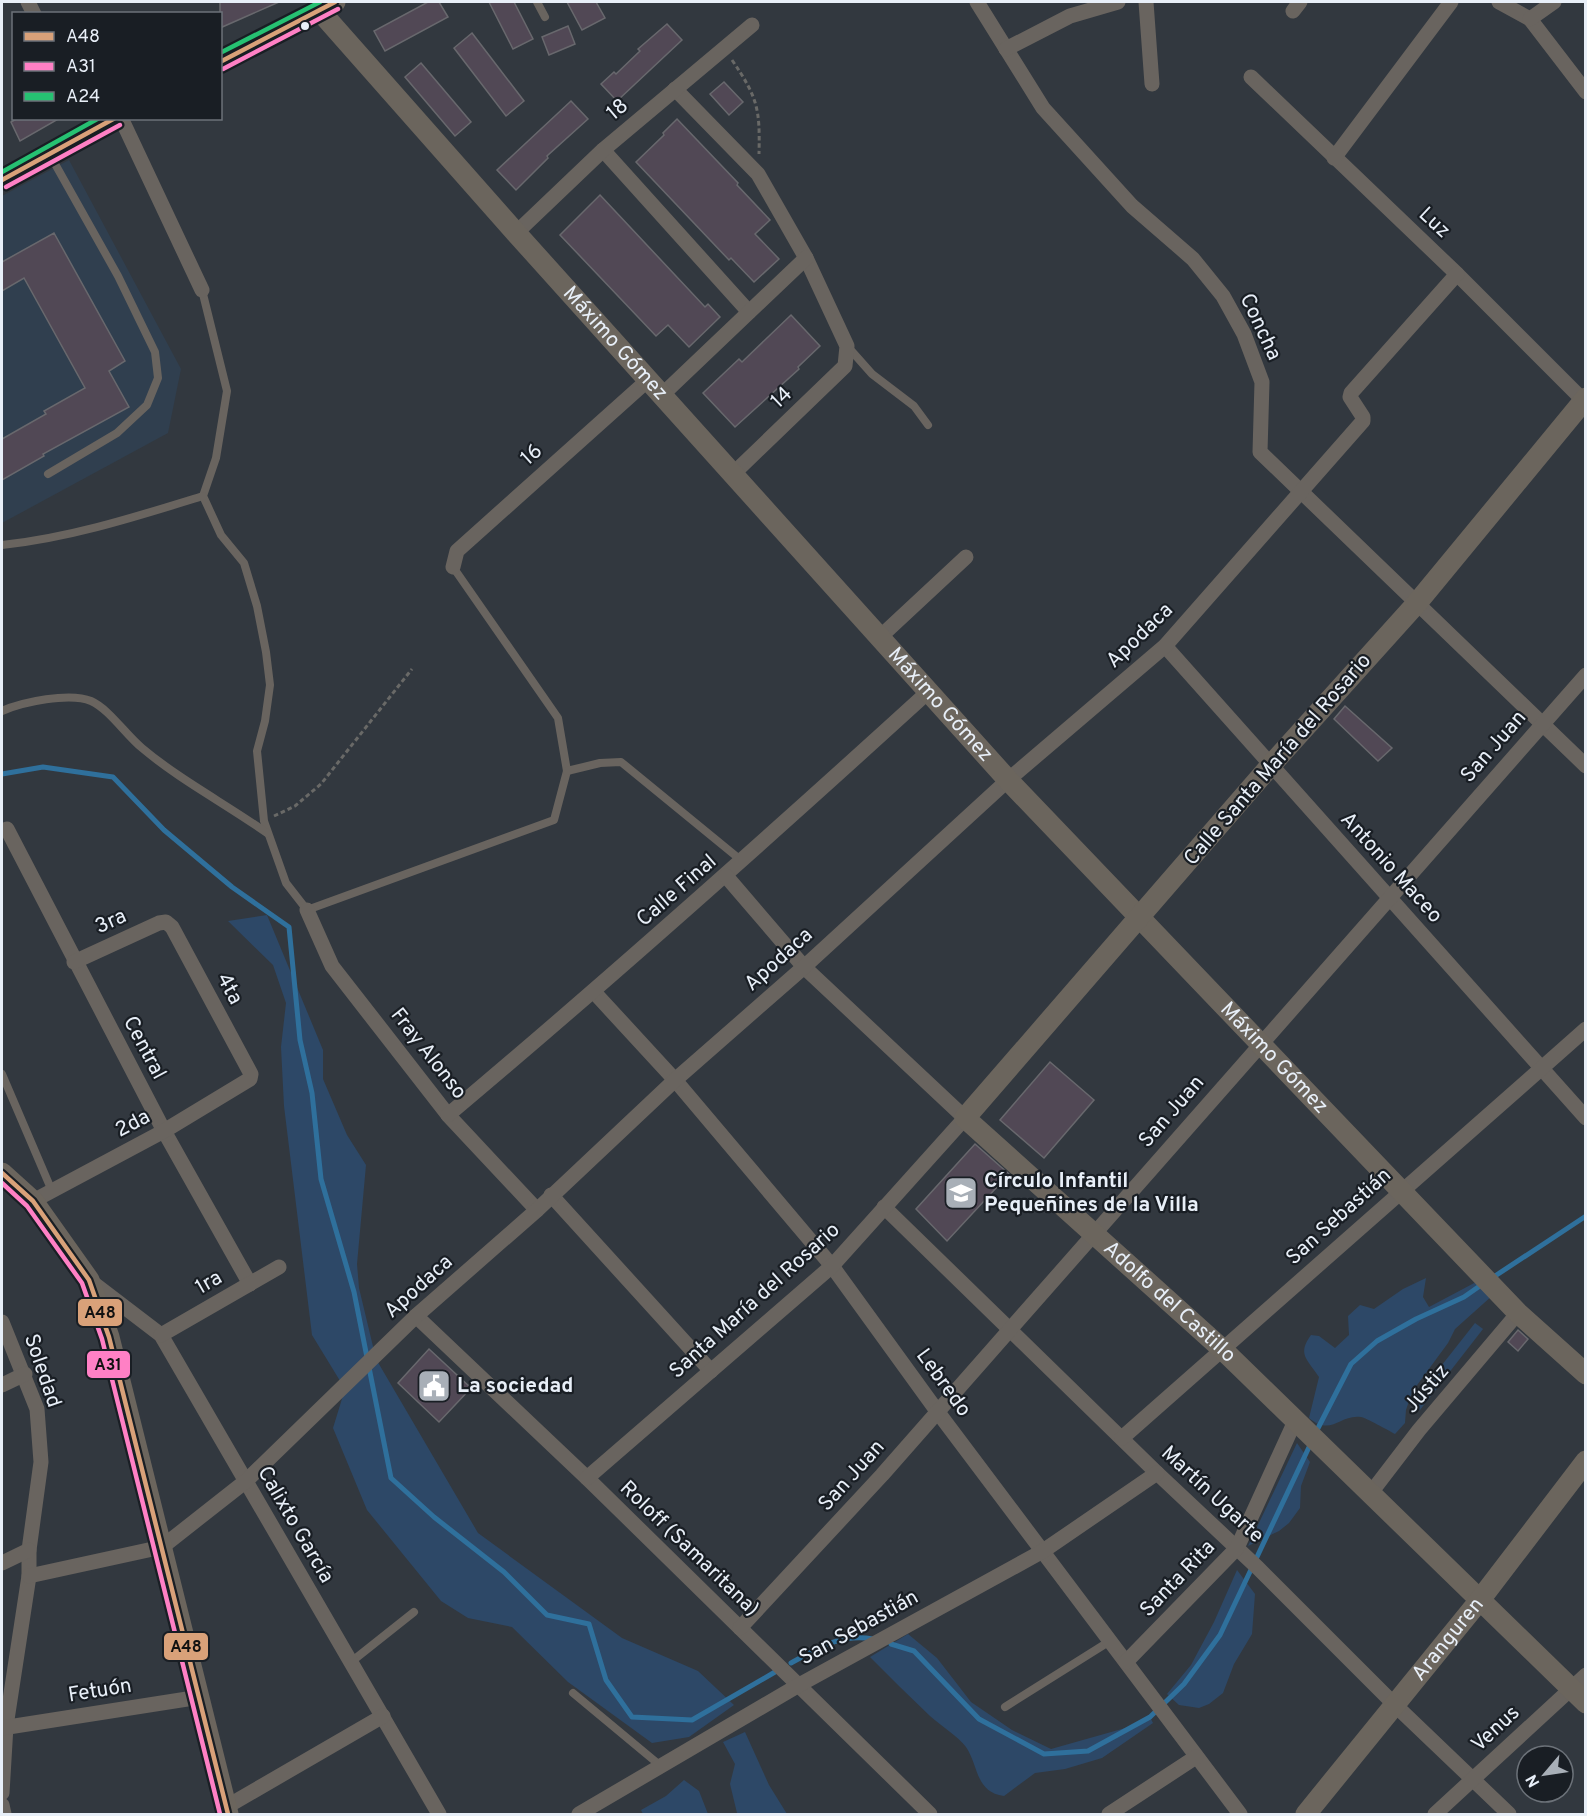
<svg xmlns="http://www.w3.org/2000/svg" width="1587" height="1816" font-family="Overpass,sans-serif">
	<rect width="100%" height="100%" fill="#32383f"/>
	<polygon fill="#303f4f" points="69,160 181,369 168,433 2,523 2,196"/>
	<g fill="#2d4867">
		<polygon points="267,915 323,1050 323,1079 347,1135 366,1165 357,1264 359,1288 376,1359 478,1533 622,1638 698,1671 734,1705 689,1737 652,1743 568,1682 512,1627 468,1618 441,1601 367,1510 333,1428 345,1389 312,1335 284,1106 281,1047 286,1003 273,965 228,921"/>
		<path d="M 1426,1278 L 1423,1297 L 1429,1307 L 1478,1281 L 1493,1295 L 1455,1329 L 1448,1343 L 1412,1392 L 1406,1410 L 1405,1423 L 1395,1434 C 1388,1430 1366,1418 1361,1417 C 1339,1414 1332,1437 1309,1418 L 1319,1377 C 1307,1359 1297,1354 1311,1335 L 1319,1336 L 1335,1348 L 1349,1335 L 1348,1316 L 1360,1305 L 1374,1309 L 1403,1289 Z"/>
		<polygon points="1475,1323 1483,1329 1420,1410 1412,1403"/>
		<polygon points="1297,1443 1310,1462 1301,1486 1300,1508 1289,1523 1279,1531 1248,1546"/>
		<polygon points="1237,1570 1255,1594 1252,1634 1234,1664 1223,1693 1209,1704 1199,1708 1179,1705 1167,1694 1191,1665 1214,1622"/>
		<path d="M 908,1634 L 937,1658 L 971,1702 L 1012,1730 L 1051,1749 L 1136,1725 L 1150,1717 L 1153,1723 L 1102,1758 L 1065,1769 L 1035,1773 L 1004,1796 C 975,1792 979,1766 966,1747 C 959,1737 940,1725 930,1716 C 910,1697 890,1677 870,1657 Z"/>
		<polygon points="745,1732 769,1785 787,1814 735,1814 737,1813 730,1784 735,1764 723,1742"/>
		<polygon points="684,1780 699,1791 708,1814 643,1814 641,1810 666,1796"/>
	</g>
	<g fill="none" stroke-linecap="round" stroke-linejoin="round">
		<g stroke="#2f709c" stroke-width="5">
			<polyline points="2,774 43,767 113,777 164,830 232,887 289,927 300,1040 312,1093 321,1179 354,1292 391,1478 434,1517 504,1572 547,1615 589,1624 606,1680 632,1717 692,1720 775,1672"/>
			<polyline points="1492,1278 1586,1216"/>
			<polyline points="1316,1432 1351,1364 1377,1341 1416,1319 1464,1297 1484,1283"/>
			<polyline points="891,1644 914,1651 979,1719 1044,1754 1088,1751 1150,1717 1184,1684 1220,1635 1311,1443"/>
			<path d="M 791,1663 C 819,1648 841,1633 873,1639"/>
		</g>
	</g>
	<g fill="#514855" stroke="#68686d" stroke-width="1.5">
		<polygon points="220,2 279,2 220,28"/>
		<polygon points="428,2 439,2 448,17 385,51 374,31"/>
		<polygon points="489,2 514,2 533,39 513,49"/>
		<polygon points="567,2 596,2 605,18 582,30"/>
		<polygon points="667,24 682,40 617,101 601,84 614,72 616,74 640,51 638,49"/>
		<polygon points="568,26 575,44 549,55 542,37"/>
		<polygon points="472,33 524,101 506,116 454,48"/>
		<polygon points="421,63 471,122 455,136 405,77"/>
		<polygon points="724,82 743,102 729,115 710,94"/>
		<polygon points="571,101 588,119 547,156 548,158 516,190 497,170"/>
		<polygon points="18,118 60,118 20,141 11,122"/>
		<polygon points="677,119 738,183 737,185 770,220 755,234 779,259 754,282 731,258 729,260 636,162 664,135 663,133"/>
		<polygon points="600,195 705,307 708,304 720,317 689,347 668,325 656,336 560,235"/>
		<polygon points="54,233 125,361 109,371 129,407 43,454 44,456 2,480 2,439 46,414 44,411 85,388 24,278 2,291 2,262"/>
		<polygon points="791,315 820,346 798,367 799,369 735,427 703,393 739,359 742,362"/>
		<polygon points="1345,706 1392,748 1378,761 1334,719"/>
		<polygon points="1050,1062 1094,1100 1044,1158 1000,1120"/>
		<polygon points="975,1144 1009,1174 947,1241 916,1209"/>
		<polygon points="1518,1330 1528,1339 1518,1351 1508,1342"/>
		<polygon points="429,1349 471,1388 439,1422 398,1383"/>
	</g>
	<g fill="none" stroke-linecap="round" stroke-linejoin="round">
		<g stroke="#696967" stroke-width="3" stroke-dasharray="4.5 3" stroke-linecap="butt">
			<path d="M 732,60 C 758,98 760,109 759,154"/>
			<polyline points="274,816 295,806 321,784 412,669"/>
		</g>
		<g stroke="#69645f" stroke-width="8">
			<polyline points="537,2 545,17"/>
			<polyline points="202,290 227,391 216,458 203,496 221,535 244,563 257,606 266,652 270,685 265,721 257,751 264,821 286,883 307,910 554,820 567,771 558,718 453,567"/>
			<polyline points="848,347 872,374 914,406 928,425"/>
			<polyline points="48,474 117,433 147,405 158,378 155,352 118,276 50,155"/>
			<path d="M 2,545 C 70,538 138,516 203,496"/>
			<path d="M 2,711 C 22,702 70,692 91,701 C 109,709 126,735 142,748 C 180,780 226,804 267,833"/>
			<polyline points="567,771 600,763 621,762 742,861"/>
			<polyline points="2,1074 52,1191"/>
			<polyline points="351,1662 414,1612"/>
			<polyline points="573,1693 662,1767"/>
			<polyline points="1005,1707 1110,1641"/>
		</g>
		<g stroke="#69645f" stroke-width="15">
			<polyline points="28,2 34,14"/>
			<polyline points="977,2 1043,108 1132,206 1193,259 1223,296 1244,334 1262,382 1260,452 1586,766"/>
			<polyline points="1146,2 1152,84"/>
			<polyline points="1499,2 1530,19 1586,92"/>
			<polyline points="1293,11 1300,2"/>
			<polyline points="1530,19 1554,2"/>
			<polyline points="1006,49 1070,16 1118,2"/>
			<polyline points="1251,77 1457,274 1586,403"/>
			<polyline points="675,89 758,174 806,258 847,346 845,366 733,474"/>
			<polyline points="121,118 202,290"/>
			<polyline points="603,150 749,312"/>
			<polyline points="1334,158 1451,2"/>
			<polyline points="516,233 603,150 752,25"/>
			<polyline points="662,395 806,258"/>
			<polyline points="453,567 457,551 648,380"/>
			<polyline points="879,638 966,557"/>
			<polyline points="1165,646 1586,1118"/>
			<polyline points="7,829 164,1131 250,1284"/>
			<polyline points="307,910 332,966 448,1115 537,1210"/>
			<polyline points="594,992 675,1080 832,1266 937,1411 1240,1814"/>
			<path d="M 448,1115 C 611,978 770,836 928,692"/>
			<polyline points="551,1195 711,1371"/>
			<polyline points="33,1201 164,1131 250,1079 251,1074 172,927 166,922 159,923 74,962"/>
			<polyline points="884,1207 1157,1473 1258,1568 1395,1705 1509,1814"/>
			<polyline points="89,1280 161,1335 439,1814"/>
			<polyline points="416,1316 587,1478 930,1814"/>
			<polyline points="2,1322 37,1409 41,1462 29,1550 29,1576 6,1726 2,1793"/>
			<polyline points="161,1335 279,1267"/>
			<polyline points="2,1385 25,1374"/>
			<polyline points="1122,1438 1586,1029"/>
			<polyline points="587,1478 832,1266 965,1118 804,967 726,876"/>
			<polyline points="1370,1494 1419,1430 1518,1313"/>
			<polyline points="2,1563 29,1550"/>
			<polyline points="29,1576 162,1547 246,1481 416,1316 537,1210 675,1080 804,967 1008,780 1165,646 1363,421 1363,417 1350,397 1351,393 1457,274"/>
			<polyline points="740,1628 882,1475 1586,675"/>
			<polyline points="1126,1662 1237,1548 1295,1421"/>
			<polyline points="2,1728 200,1697"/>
			<polyline points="2,1805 4,1814"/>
			<polyline points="226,1807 383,1716"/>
			<polyline points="579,1814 799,1685 1043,1551 1157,1473"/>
			<polyline points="1109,1814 1196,1757"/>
			<polyline points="1435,1814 1586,1675"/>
		</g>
		<g stroke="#6b655d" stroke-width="21">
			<path id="s1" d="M 319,10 L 516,233 L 1008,780 L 1518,1313 L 1586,1374"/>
			<polyline points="220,62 335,2"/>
			<polyline points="2,180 116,118"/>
			<path id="s2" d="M 1586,398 L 1417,603 L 1271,765 L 965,1118 L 1222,1349 L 1586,1703"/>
			<polyline points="2,1173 33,1201 89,1280 109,1337 228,1814"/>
			<path id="s3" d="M 1306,1814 L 1479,1601 L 1586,1461"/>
		</g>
		<defs>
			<g id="bus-1">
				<polyline points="220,62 335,2"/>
				<polyline points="2,180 115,118"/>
				<polyline points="2,1173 33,1201 89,1280 109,1337 228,1814"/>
			</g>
			<g id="bus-2">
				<polyline points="223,69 338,9"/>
				<polyline points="6,187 120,125"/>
				<polyline points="2,1183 27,1206 82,1283 102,1339 220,1814"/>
			</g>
			<g id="bus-3">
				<polyline points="220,53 320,2"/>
				<polyline points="2,172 99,118"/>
			</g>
		</defs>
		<use href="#bus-1" stroke="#191e24" stroke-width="9"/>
		<use href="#bus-2" stroke="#191e24" stroke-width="9"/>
		<use href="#bus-3" stroke="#191e24" stroke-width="9"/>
		<use href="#bus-1" stroke="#d9a179" stroke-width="4.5"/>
		<use href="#bus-2" stroke="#ff80c5" stroke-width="4.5"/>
		<use href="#bus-3" stroke="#26c172" stroke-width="4.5"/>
	</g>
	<defs>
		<symbol id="school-square" viewBox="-11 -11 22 22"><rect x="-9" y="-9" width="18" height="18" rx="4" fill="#a8afb7" stroke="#191e24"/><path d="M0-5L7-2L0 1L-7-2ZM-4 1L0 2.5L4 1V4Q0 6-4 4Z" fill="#fff"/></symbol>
		<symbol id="civic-square" viewBox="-11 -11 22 22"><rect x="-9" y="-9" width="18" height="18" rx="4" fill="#a8afb7" stroke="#191e24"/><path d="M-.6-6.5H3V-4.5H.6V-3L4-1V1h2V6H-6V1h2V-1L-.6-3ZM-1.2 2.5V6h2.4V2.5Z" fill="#fff"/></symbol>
	</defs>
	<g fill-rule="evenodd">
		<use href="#school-square" x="942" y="1174" width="38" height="38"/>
		<use href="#civic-square" x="415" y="1367" width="38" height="38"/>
	</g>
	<circle fill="#e8eff8" stroke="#191e24" stroke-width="2" cx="305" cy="26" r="5"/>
	<g text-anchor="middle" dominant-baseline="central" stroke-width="4.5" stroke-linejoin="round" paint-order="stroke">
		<g font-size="21" fill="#e8eff8" stroke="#191e24">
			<text transform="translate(618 110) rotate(-40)">18</text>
			<text transform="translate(1434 223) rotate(43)">Luz</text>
			<text transform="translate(1260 327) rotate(65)">Concha</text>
			<text stroke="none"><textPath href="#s1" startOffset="446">Máximo Gómez</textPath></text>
			<text transform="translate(782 398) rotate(-44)">14</text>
			<text transform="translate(532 455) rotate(-42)">16</text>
			<text transform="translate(1140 636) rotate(-44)">Apodaca</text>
			<text stroke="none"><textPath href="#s1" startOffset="932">Máximo Gómez</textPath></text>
			<text transform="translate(1494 747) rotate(-49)">San Juan</text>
			<text transform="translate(1278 760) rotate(-49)">Calle Santa María del Rosario</text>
			<text transform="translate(1391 868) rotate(48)">Antonio Maceo</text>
			<text transform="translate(677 891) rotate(-41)">Calle Final</text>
			<text transform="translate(111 922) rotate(-24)">3ra</text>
			<text transform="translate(779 960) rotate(-42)">Apodaca</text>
			<text transform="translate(229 989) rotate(62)">4ta</text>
			<text transform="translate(144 1048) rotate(62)">Central</text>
			<text transform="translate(428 1054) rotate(52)">Fray Alonso</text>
			<text stroke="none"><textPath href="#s1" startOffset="1418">Máximo Gómez</textPath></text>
			<text transform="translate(1172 1112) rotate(-49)">San Juan</text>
			<text transform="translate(133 1124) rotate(-28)">2da</text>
			<text transform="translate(1339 1217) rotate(-42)">San Sebastián</text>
			<text transform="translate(209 1283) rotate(-30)">1ra</text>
			<text transform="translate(419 1287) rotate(-42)">Apodaca</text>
			<text transform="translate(755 1301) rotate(-42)">Santa María del Rosario</text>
			<text stroke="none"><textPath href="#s2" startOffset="1226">Adolfo del Castillo</textPath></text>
			<text transform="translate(42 1371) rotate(71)">Soledad</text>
			<text transform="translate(943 1383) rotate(54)">Lebredo</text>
			<text transform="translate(1427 1389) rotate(-49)">Jústiz</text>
			<text transform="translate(852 1476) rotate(-48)">San Juan</text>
			<text transform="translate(1212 1495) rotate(43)">Martín Ugarte</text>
			<text transform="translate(295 1525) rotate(60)">Calixto García</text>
			<text transform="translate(689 1549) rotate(44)">Roloff (Samaritana)</text>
			<text transform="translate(1178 1579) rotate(-46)">Santa Rita</text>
			<text transform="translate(859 1628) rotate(-29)">San Sebastián</text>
			<text stroke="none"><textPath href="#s3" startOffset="225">Aranguren</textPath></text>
			<text transform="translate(100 1691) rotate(-9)">Fetuón</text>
			<text transform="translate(1496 1729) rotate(-43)">Venus</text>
		</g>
		<g font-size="21" font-weight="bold" fill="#e8eff8" stroke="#191e24" text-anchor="start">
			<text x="984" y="1181">Círculo Infantil<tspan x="984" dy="24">Pequeñines de la Villa</tspan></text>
			<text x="457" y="1386">La sociedad</text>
		</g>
	</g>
	<g stroke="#191e24" stroke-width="2">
		<rect x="77" y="1298" width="46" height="29" rx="6" fill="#d9a179"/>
		<rect x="86" y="1350" width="45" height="29" rx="6" fill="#ff80c5"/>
		<rect x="163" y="1632" width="46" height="29" rx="6" fill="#d9a179"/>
	</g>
	<g font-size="16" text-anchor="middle" font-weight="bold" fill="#111">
		<text x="100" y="1318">A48</text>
		<text x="108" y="1370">A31</text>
		<text x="186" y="1652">A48</text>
	</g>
	<rect width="1587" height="1816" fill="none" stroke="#e8eff8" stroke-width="6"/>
	<rect x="12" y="12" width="210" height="108" fill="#191e24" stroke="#6c7279" stroke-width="1.5"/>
	<rect x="24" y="32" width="30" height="9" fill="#d9a179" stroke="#6c7279" stroke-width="1.5"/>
	<text x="66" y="42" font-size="18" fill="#e8eff8">A48</text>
	<rect x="24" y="62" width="30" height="9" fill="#ff80c5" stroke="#6c7279" stroke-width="1.5"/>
	<text x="66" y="72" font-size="18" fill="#e8eff8">A31</text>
	<rect x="24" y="92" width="30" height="9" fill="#26c172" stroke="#6c7279" stroke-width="1.5"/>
	<text x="66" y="102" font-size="18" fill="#e8eff8">A24</text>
	<g transform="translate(1545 1774) rotate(241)"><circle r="28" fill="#191e24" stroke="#6c7279" stroke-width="1.5"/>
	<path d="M0-4.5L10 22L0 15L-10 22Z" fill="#a8afb7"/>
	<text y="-9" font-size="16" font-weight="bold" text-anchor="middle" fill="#e8eff8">N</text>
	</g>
</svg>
